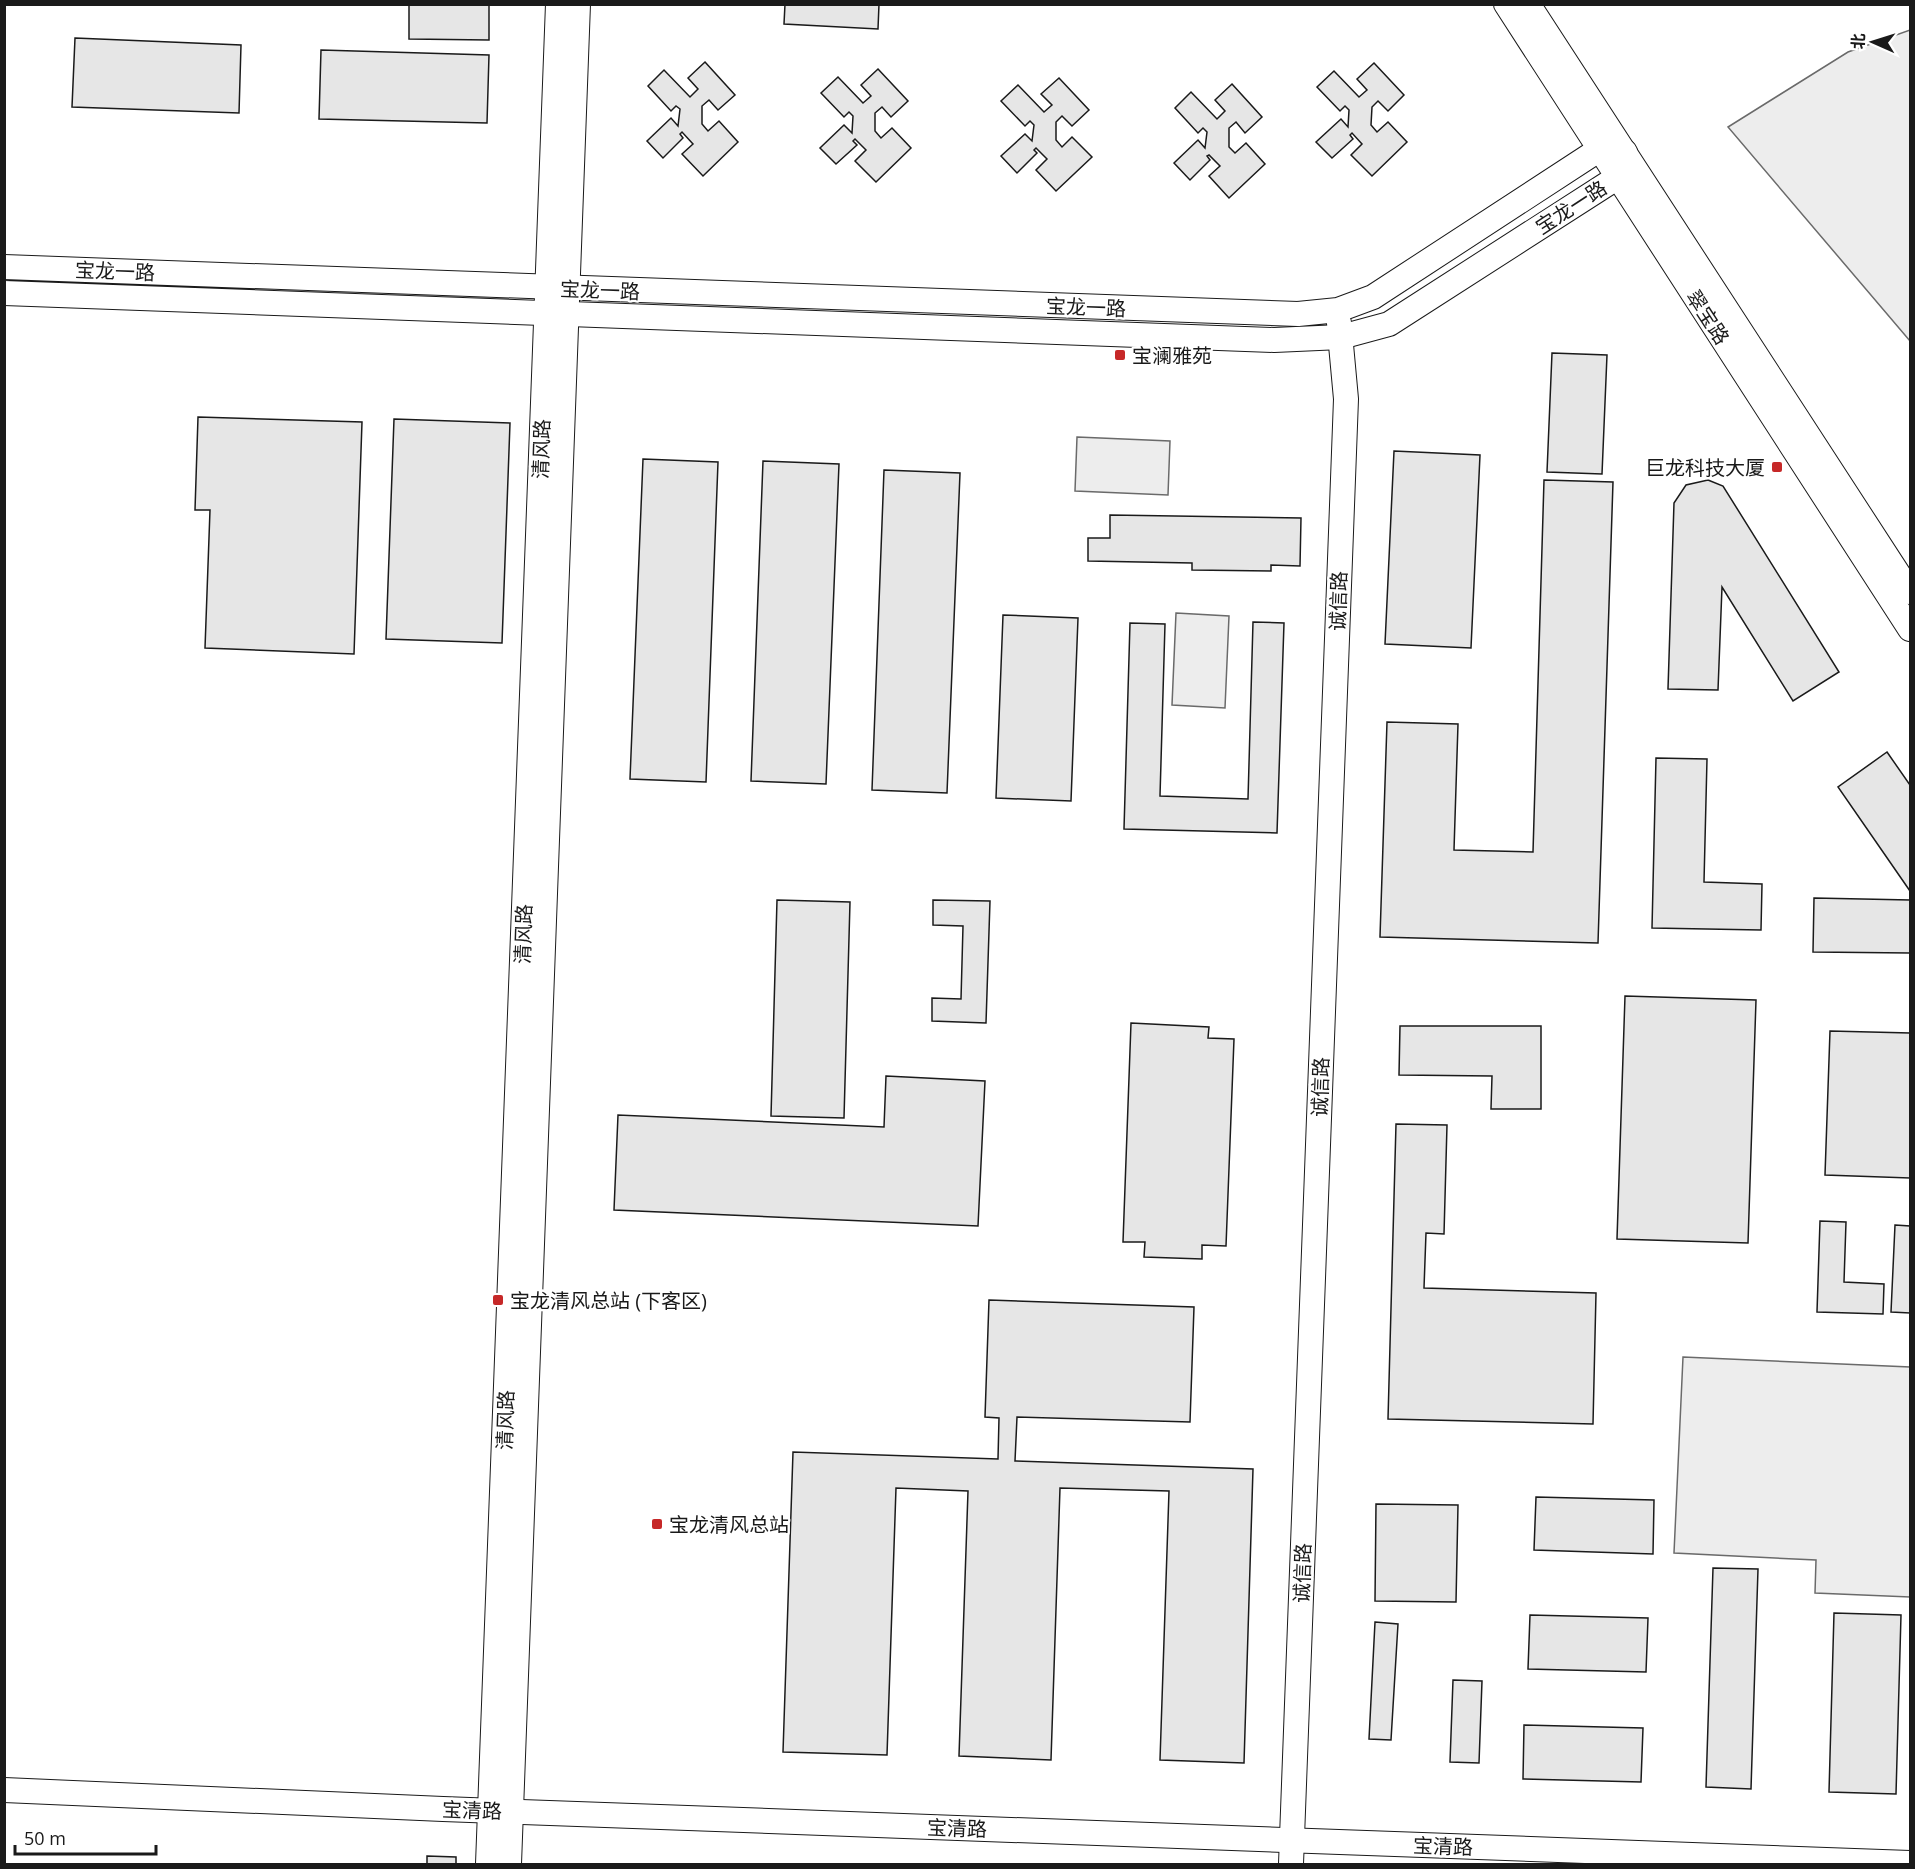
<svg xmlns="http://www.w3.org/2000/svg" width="1915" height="1869" font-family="'Open Sans','Noto Sans SC',sans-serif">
	<rect width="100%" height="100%" fill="#fff"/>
	<g fill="#ededed" stroke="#6a6a6a" stroke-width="1.5">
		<polygon points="1910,30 1910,341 1728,127 1848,52"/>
		<polygon points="1077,437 1170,441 1168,495 1075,491"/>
		<polygon points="1176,613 1229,616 1225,708 1172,705"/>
		<polygon points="1683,1357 1910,1367 1910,1597 1815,1593 1816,1560 1674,1553"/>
	</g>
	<g fill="#e6e6e6" stroke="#1a1a1a" stroke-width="1.5">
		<polygon points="409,4 489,4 489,40 409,39"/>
		<polygon points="785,4 879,4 878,29 784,24"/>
		<polygon points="75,38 241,45 239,113 72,107"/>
		<polygon points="321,50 489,55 487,123 319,119"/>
		<polygon points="705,62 735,95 718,110 709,100 702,106 702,124 708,131 719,121 738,142 703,176 682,154 693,144 682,132 680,134 683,138 663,158 647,141 671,118 678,126 680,109 676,106 671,111 648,86 664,70 690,97 698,89 688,78"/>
		<polygon points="1374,63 1404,95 1388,111 1378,101 1372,107 1371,125 1377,132 1388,122 1407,142 1372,176 1351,155 1362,144 1352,133 1350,135 1353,139 1332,158 1316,142 1341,119 1348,127 1349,110 1345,106 1340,111 1317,87 1334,71 1359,97 1367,90 1357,79"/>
		<polygon points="878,69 908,101 891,117 882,107 875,113 875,131 881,138 892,128 911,148 876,182 855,161 866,150 855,139 853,141 857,145 836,164 820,148 844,125 852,133 853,116 849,112 844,117 821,93 838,77 863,103 871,96 861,85"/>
		<polygon points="1059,78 1089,110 1072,126 1062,116 1056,122 1056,140 1062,147 1072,137 1092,157 1056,191 1036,170 1047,159 1036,148 1034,150 1037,153 1017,173 1001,156 1025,134 1032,141 1034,125 1030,121 1025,126 1001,101 1018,85 1044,112 1052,105 1041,94"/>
		<polygon points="1232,84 1262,117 1245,133 1236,122 1229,128 1229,147 1235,153 1246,143 1265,164 1229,198 1209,176 1220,166 1209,155 1207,156 1210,160 1190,180 1174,163 1198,140 1205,148 1207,132 1203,128 1198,133 1175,108 1191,92 1217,119 1225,111 1215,100"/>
		<polygon points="1552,353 1607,355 1602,474 1547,472"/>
		<polygon points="198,417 362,422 354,654 205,648 210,510 195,510"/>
		<polygon points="394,419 510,423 502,643 386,639"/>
		<polygon points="1394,451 1480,455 1471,648 1385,644"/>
		<polygon points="643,459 718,462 706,782 630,779"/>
		<polygon points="763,461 839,464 826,784 751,781"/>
		<polygon points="884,470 960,473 947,793 872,790"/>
		<polygon points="1544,480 1613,482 1598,943 1380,937 1387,722 1458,724 1454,850 1533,852"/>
		<polygon points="1708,480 1723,486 1839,672 1793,701 1722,587 1718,690 1668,689 1674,503 1686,485"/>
		<polygon points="1110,515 1301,518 1300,566 1271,565 1271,571 1192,570 1192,563 1088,561 1088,538 1110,538"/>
		<polygon points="1003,615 1078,618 1071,801 996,798"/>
		<polygon points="1253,622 1284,623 1277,833 1124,829 1130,623 1165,624 1160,796 1248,799"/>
		<polygon points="1887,752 1910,785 1910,891 1838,787"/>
		<polygon points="1656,758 1707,759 1704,882 1762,884 1761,930 1652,928"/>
		<polygon points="1814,898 1910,900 1910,953 1813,952"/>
		<polygon points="777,900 850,902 844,1118 771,1116"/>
		<polygon points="933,900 990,901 986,1023 932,1021 932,998 961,999 963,926 933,925"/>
		<polygon points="1625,996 1756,1000 1748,1243 1617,1239"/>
		<polygon points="1131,1023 1209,1027 1208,1038 1234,1039 1226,1246 1202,1245 1202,1259 1144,1257 1145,1242 1123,1242"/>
		<polygon points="1400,1026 1541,1026 1541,1109 1491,1109 1492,1076 1399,1075"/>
		<polygon points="1830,1031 1910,1033 1910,1178 1825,1175"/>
		<polygon points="886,1076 985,1081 978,1226 614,1210 618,1115 884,1127"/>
		<polygon points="1396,1124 1447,1125 1444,1234 1426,1233 1424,1288 1596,1293 1593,1424 1388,1419"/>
		<polygon points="1820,1221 1846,1222 1844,1282 1884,1284 1883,1314 1817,1312"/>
		<polygon points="1895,1225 1910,1226 1910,1313 1891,1312"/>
		<polygon points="989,1300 1194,1307 1190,1422 1017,1417 1015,1461 1253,1469 1244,1763 1160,1760 1169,1491 1060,1488 1051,1760 959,1756 968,1491 896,1488 887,1755 783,1752 793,1452 998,1459 999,1418 985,1417"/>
		<polygon points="1536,1497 1654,1500 1653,1554 1534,1550"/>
		<polygon points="1376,1504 1458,1505 1456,1602 1375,1601"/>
		<polygon points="1713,1568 1758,1569 1751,1789 1706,1787"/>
		<polygon points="1834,1613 1901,1615 1896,1794 1829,1792"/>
		<polygon points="1530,1615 1648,1618 1646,1672 1528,1669"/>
		<polygon points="1375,1622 1398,1624 1391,1740 1369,1739"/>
		<polygon points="1453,1680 1482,1681 1479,1763 1450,1762"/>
		<polygon points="1524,1725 1643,1728 1641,1782 1523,1779"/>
		<polygon points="427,1856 456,1857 456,1864 427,1864"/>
	</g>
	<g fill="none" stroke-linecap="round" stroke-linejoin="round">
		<defs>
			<g id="secondary">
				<polyline points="1506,4 1910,629"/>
				<polyline points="1528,4 1910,592"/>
				<polyline points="4,267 1298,314 1338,310 1373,297 1600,149 1625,152 1618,177 1389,324 1341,337 1274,340 4,293"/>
				<polyline points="4,1790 443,1809 1910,1863"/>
				<polyline points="488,1864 558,4"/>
				<polyline points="509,1864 578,4"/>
				<polyline points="1291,1864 1346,399 1339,323"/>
			</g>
		</defs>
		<use href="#secondary" stroke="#1a1a1a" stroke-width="26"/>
		<use href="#secondary" stroke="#fff" stroke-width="24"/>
	</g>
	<g fill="#c62828" stroke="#fff" stroke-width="2">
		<rect x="1114" y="349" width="12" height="12" rx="3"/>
		<rect x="1771" y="461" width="12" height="12" rx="3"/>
		<rect x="492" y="1294" width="12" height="12" rx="3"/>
		<rect x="651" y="1518" width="12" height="12" rx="3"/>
	</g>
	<g text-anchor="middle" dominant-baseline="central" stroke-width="4.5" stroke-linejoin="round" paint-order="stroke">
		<g font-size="20" fill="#1a1a1a" stroke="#fff">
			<text transform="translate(1571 207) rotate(-33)">宝龙一路</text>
			<text transform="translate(115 271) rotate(2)">宝龙一路</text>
			<text transform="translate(600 290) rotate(2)">宝龙一路</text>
			<text transform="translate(1086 307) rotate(2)">宝龙一路</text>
			<text transform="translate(1708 317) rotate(57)">翠宝路</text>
			<text transform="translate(541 449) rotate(-88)">清风路</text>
			<text transform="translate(1338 601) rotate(-88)">诚信路</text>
			<text transform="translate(523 934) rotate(-88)">清风路</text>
			<text transform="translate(1320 1087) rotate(-88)">诚信路</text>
			<text transform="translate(505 1420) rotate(-88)">清风路</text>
			<text transform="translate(1302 1573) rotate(-88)">诚信路</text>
			<text transform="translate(472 1810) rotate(2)">宝清路</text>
			<text transform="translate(957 1828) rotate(2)">宝清路</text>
			<text transform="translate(1443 1846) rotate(2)">宝清路</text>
		</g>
		<g font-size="20" fill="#1a1a1a" stroke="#fff" text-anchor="start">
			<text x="1132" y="355">宝澜雅苑</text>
			<text x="1765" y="467" text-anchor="end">巨龙科技大厦</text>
			<text x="510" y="1300">宝龙清风总站 (下客区)</text>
			<text x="669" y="1524">宝龙清风总站</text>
		</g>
	</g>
	<rect width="1915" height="1869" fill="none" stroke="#1a1a1a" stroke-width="12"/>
	<g transform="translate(1873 42) rotate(273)" stroke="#ffffff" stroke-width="4.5" paint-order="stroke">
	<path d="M0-4.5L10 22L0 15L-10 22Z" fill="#1a1a1a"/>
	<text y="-9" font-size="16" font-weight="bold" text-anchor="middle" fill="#1a1a1a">北</text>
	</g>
	<path d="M15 1845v9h141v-9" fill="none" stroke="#1a1a1a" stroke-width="3"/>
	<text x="24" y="1845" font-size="18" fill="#1a1a1a" stroke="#ffffff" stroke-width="4.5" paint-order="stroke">50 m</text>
</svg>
